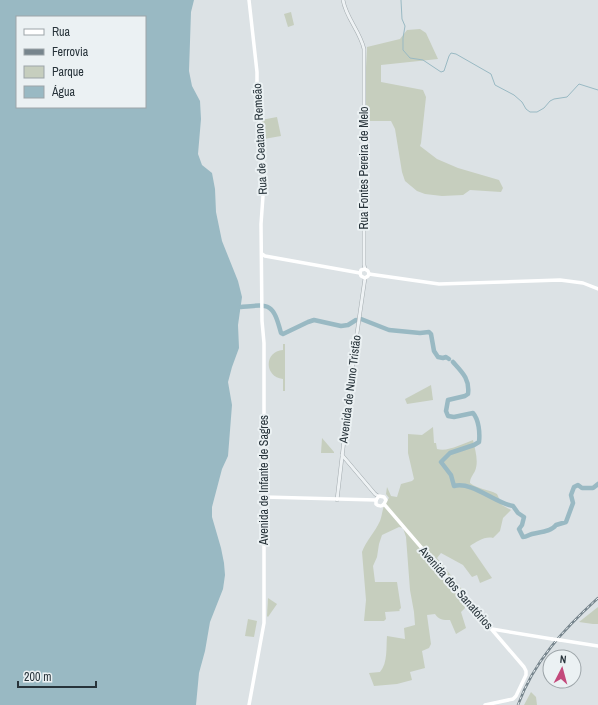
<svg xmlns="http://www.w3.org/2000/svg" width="598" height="705" font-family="'Archivo Narrow',sans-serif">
	<rect width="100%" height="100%" fill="#dce2e5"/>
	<g fill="#c6cebe">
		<polygon points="291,12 294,25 288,27 284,14"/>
		<polygon points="420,29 426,33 438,59 381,65 381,82 423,90 426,97 421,143 420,146 437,159 458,168 499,180 503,188 501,192 470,190 463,195 442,196 425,194 417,191 405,181 402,172 395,129 391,121 367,121 365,87 367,47 400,39 407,30"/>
		<polygon points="277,117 281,136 264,139 261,120"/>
		<path d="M 283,344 L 285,344 L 285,391 L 283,391 L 283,379 C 264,377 264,351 283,350 Z"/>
		<polygon points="431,385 433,400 407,404 405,399"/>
		<path d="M 433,427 L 434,443 L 436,443 L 437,449 C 448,452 462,444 473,440 C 475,450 479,461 475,471 C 473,475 470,478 470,483 C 477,489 488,489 497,494 L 502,505 L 511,510 L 503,518 L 500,531 L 493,538 C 485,536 476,542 470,546 L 492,578 L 480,583 L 477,575 L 472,577 L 463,565 L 441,553 L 437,558 L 469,598 L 466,605 L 467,606 L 461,612 L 466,628 L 456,634 L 450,620 C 443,620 439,620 435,614 L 427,615 L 431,644 L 429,648 L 422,651 L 425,668 L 410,672 L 412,680 L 397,684 L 374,686 L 369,673 L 380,672 C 388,663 386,647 387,636 L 405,639 L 404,628 L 415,625 L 414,612 L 410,590 L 406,537 L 403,528 L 399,527 L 382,535 L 379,544 L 377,557 L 373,566 L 375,582 L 397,582 L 401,608 L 399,610 L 400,611 L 385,612 L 386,619 L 384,621 L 364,621 L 366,600 L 362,552 C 366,541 375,532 380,521 C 383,513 382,505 389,498 L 386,494 L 387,487 L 391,496 L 397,497 L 401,484 L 412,481 L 414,479 L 408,453 L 408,434 L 422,435 Z"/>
		<polygon points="322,438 334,452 334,453 321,453"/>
		<polygon points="268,598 277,604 268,617 267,616"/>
		<polygon points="598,607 598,624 593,624 579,622"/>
		<polygon points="248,619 257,621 254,637 245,636"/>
		<polygon points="531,692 536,697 537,705 524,705"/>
	</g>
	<path fill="#99b9c3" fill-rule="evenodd" d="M 0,0 L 194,0 L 191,12 L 189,71 L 192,86 L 200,101 L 201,119 L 198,154 L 202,165 L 212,173 L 215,189 L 216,212 L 222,241 L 238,281 L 242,297 L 238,325 L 239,348 L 232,367 L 228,382 L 232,405 L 228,456 L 222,469 L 212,507 L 212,517 L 221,548 L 224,563 L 225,575 L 223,589 L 210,622 L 205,651 L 199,673 L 196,705 L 0,705 ZM 17,17 L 145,17 L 145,107 L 17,107 Z"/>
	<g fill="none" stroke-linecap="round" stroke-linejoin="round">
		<polyline stroke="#99b9c3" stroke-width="1" points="401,0 402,19 405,26 403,38 403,50 410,58 423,60 441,72 444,71 449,56 451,53 456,54 491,74 495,85 514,95 522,102 526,109 530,112 537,112 544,108 550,101 554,99 567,97 579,84 598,90"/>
		<g stroke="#99b9c3" stroke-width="4.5">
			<path d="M 241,307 C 270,304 273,303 281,333 L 283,334 L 308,322 L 314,320 L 341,326 L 348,325 L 356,320"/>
			<polyline points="361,319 389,330 420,333 429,332 431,334 434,351 438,357 443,358 446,357 449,359"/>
			<path d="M 453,362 C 462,372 470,379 468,394 L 465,396 L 448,400 L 446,411 L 448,416 L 454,417 L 473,413 C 479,420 480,433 479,442 L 474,445 L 450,453 L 441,462 L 451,475 L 454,486 C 472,481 495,503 513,506 L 518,513 L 524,517 L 522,525 L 519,529 L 523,537 C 527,537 528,535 532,534 C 540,532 551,532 556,525 L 566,522 L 573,503 L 571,495 L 574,487 L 578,485 L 582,488 L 593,488 L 598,484"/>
		</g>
		<defs>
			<g id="tertiary">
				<path d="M 343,0 C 346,18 360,31 364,49 L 364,265 L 365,269"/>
				<polyline points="342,455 375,494 378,496"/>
				<polyline points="337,500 354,354 365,278"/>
			</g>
		</defs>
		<use href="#tertiary" stroke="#a2aaae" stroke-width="4"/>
		<use href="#tertiary" stroke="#eef2f4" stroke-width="3"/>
		<g stroke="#fff" stroke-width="3.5">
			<polyline points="262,254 265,256 360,273"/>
			<polyline points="360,273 361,270 365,269 368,271 369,274"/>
			<polyline points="360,273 361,276 365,278 368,276 369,274"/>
			<polyline points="369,274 439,284 560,280 583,283 598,289"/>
			<polyline points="264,497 376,500"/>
			<polyline points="376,500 379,496 384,497 386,500 384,504 524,667 526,671 526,675 516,696 513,699 485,705"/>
			<path d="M 376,500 L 376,504 C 378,506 382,507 384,504"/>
			<polyline points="492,629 552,639"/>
			<polyline points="560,640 598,646"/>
			<polyline points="249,705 264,623 264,343 262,321 261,224 264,182 261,131 257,96 257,72 249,0"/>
		</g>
		<defs>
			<path id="rail" d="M 518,705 C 534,661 564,629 598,598"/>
		</defs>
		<use href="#rail" stroke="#77858d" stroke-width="2.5"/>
		<use href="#rail" stroke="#ebf1f3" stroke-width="1" stroke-dasharray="3" stroke-linecap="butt"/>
		<polyline stroke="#fff" stroke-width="3.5" points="552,639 560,640"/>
	</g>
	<g text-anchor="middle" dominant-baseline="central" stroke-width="4" stroke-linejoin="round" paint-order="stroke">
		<g font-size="12" fill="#27333a" stroke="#ebf1f3">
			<text transform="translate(260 139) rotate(-93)">Rua de Ceatano Remeão</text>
			<text transform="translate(364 168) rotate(-90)">Rua Fontes Pereira de Melo</text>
			<text transform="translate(350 389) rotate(-83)">Avenida de Nuno Tristão</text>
			<text transform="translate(264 480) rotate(-90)">Avenida de Infante de Sagres</text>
			<text transform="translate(456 588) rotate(49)">Avenida dos Sanatórios</text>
		</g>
	</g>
	<rect x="16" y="16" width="130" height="92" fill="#ebf1f3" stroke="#9da5a9"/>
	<rect x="24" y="29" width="20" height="6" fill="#ffffff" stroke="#9da5a9"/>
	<text x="52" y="36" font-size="12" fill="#27333a">Rua</text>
	<rect x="24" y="49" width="20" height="6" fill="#77858d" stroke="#9da5a9"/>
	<text x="52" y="56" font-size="12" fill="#27333a">Ferrovia</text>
	<rect x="24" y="66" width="20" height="12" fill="#c6cebe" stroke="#9da5a9"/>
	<text x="52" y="76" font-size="12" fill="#27333a">Parque</text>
	<rect x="24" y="86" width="20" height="12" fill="#99b9c3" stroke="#9da5a9"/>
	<text x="52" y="96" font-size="12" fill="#27333a">Água</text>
	<g transform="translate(562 669) rotate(6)"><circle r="19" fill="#ebf1f3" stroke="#9da5a9"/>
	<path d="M0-3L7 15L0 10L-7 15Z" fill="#c3497b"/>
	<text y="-6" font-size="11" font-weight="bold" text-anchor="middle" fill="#27333a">N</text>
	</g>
	<path d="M18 681v6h78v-6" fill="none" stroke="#27333a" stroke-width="2"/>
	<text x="24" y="681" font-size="12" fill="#27333a" stroke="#ebf1f3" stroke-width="3" paint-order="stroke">200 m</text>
</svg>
